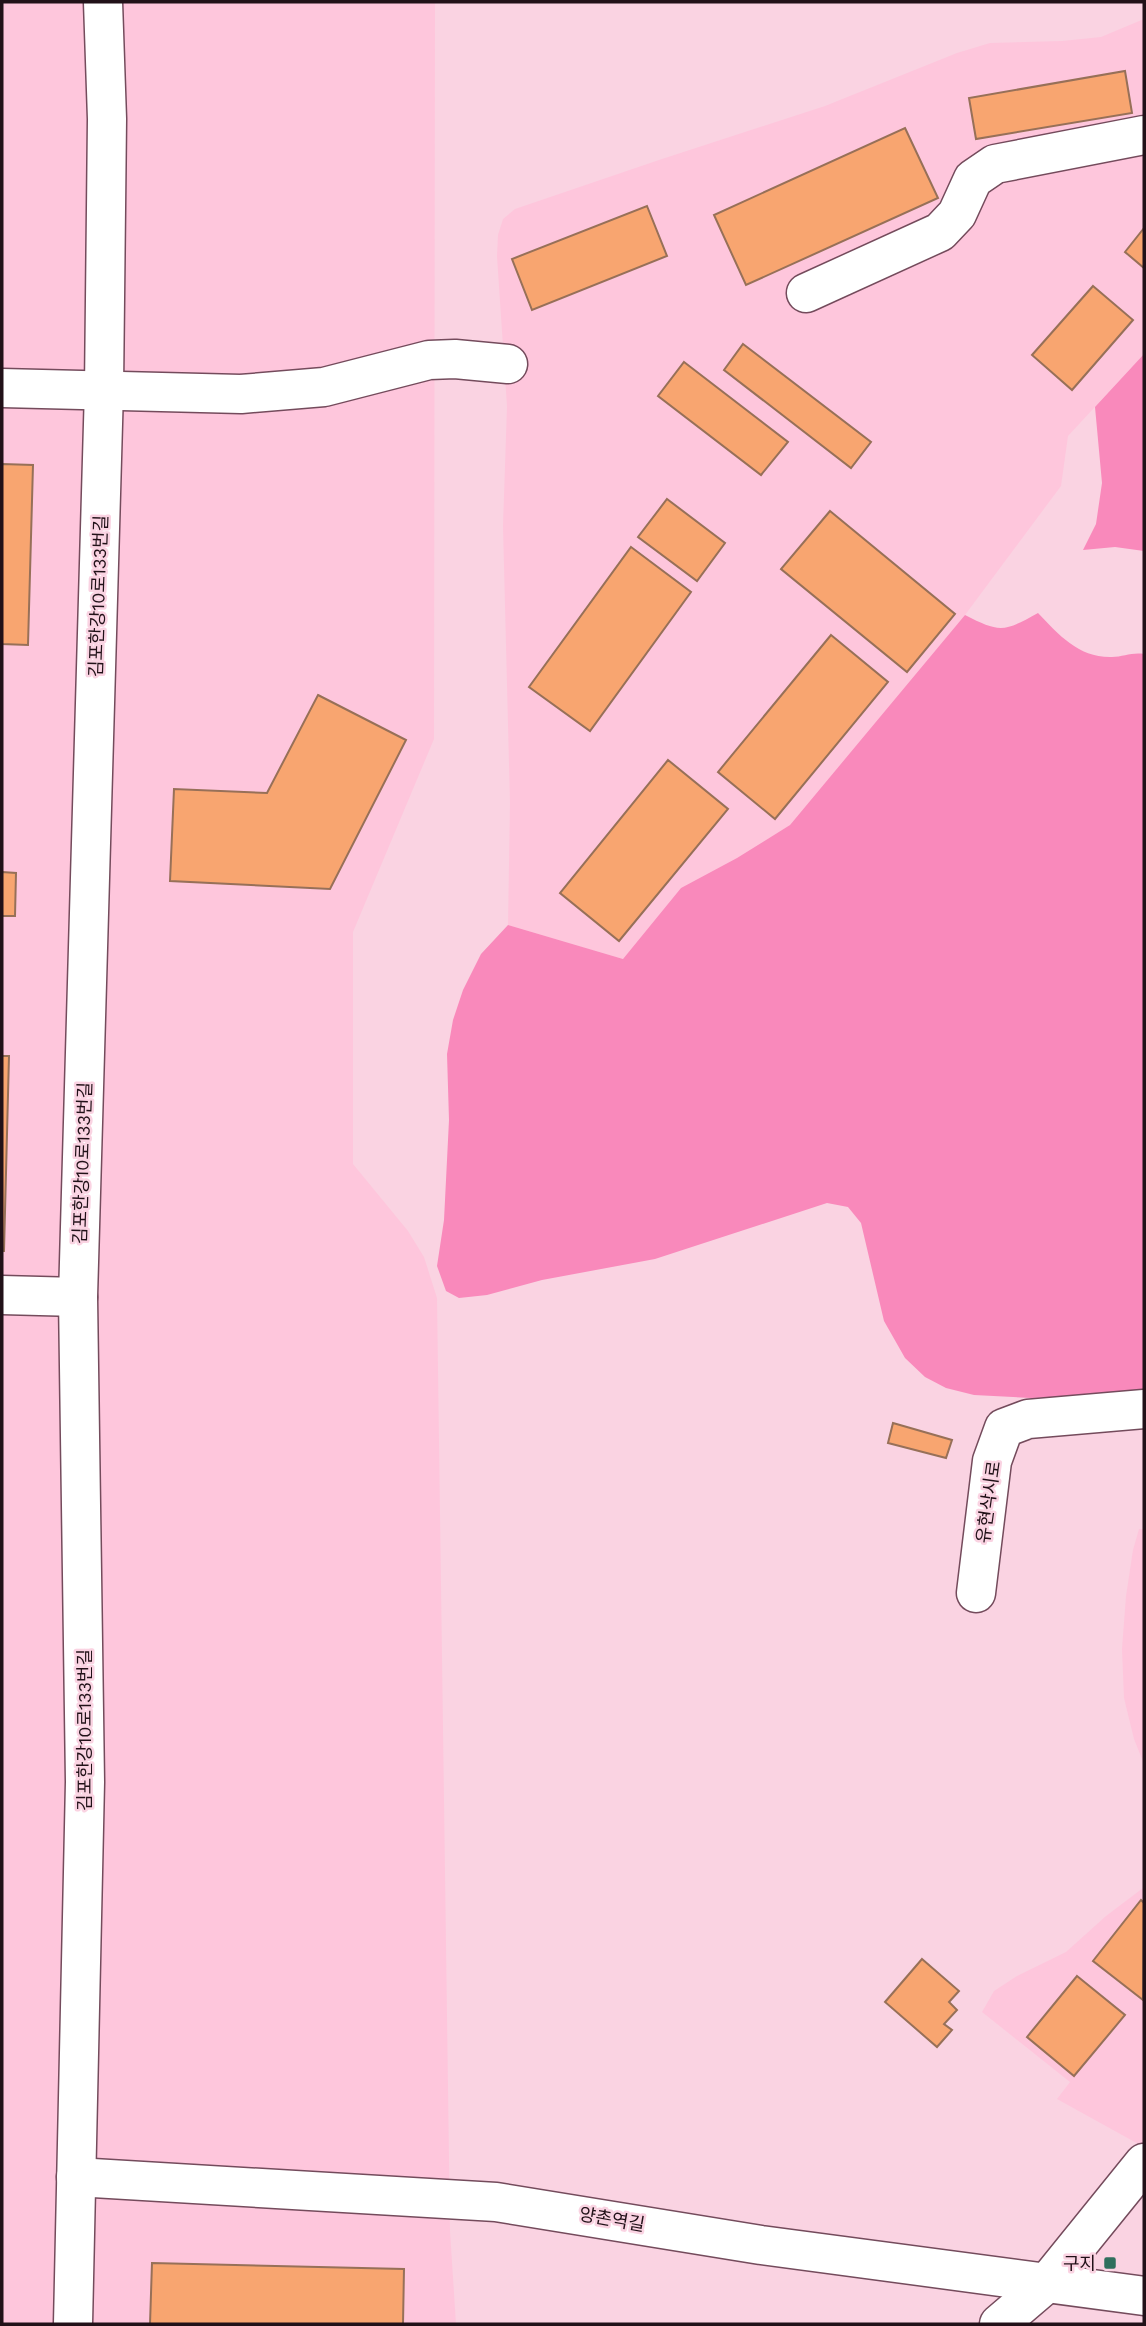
<svg xmlns="http://www.w3.org/2000/svg" width="1146" height="2326" font-family="'Work Sans','Noto Sans KR',sans-serif">
	<rect width="100%" height="100%" fill="#fad3e2"/>
	<g fill="#fec6dc">
		<polygon points="2,2 435,2 434,739 353,932 353,1164 408,1231 424,1257 437,1298 450,2231 456,2324 2,2324"/>
		<polygon points="1144,19 1144,354 1068,436 1061,486 965,615 790,825 737,858 681,888 623,959 508,925 510,803 503,526 507,406 497,256 498,235 503,219 515,209 659,160 825,106 957,53 990,43 1062,41 1101,37"/>
		<polygon points="1139,1529 1144,1529 1144,1764 1134,1739 1124,1698 1122,1649 1126,1596 1133,1550"/>
		<polygon points="1143,1888 1144,2143 1142,2146 1057,2099 1070,2082 982,2012 994,1991 1017,1976 1066,1952 1106,1916"/>
	</g>
	<g fill="#f989bb">
		<polygon points="1144,354 1144,551 1115,547 1083,550 1096,524 1102,483 1095,407"/>
		<path d="M 1038,613 C 1059,635 1079,658 1112,657 C 1123,657 1132,652 1144,654 L 1144,1394 L 1031,1398 L 974,1395 L 946,1388 L 925,1377 L 905,1358 L 884,1321 L 861,1223 L 848,1207 L 827,1203 L 655,1259 L 542,1280 L 487,1295 L 459,1298 L 446,1291 L 437,1266 L 444,1220 L 449,1120 L 447,1054 L 453,1020 L 463,990 L 481,954 L 508,925 L 623,959 L 681,888 L 737,858 L 790,825 L 965,615 C 1000,633 1004,632 1038,613 Z"/>
	</g>
	<g fill="#f8a570" stroke="#977058" stroke-width="2">
		<polygon points="1125,71 1132,113 976,139 969,98"/>
		<polygon points="905,128 938,198 746,285 714,215"/>
		<polygon points="647,206 667,256 532,310 512,259"/>
		<polygon points="1144,228 1144,268 1125,252"/>
		<polygon points="1093,286 1133,320 1072,390 1032,355"/>
		<polygon points="743,344 871,442 851,468 724,370"/>
		<polygon points="684,362 788,442 761,475 658,396"/>
		<polygon points="2,464 33,465 28,645 2,644"/>
		<polygon points="667,499 725,543 697,581 638,537"/>
		<polygon points="830,511 955,614 907,672 781,569"/>
		<polygon points="631,547 691,592 590,731 529,687"/>
		<polygon points="831,635 888,682 775,819 718,772"/>
		<polygon points="318,695 406,740 330,889 170,881 174,789 267,793"/>
		<polygon points="668,760 728,809 619,941 560,893"/>
		<polygon points="2,872 16,873 15,916 2,916"/>
		<polygon points="2,1056 9,1056 4,1251 2,1251"/>
		<polygon points="893,1423 952,1440 946,1458 888,1443"/>
		<polygon points="1141,1900 1144,1903 1143,2000 1093,1961"/>
		<polygon points="922,1959 959,1991 949,2002 957,2010 944,2024 952,2030 937,2047 885,2002"/>
		<polygon points="1077,1976 1125,2015 1074,2076 1027,2037"/>
		<polygon points="152,2263 404,2269 403,2324 150,2324"/>
	</g>
	<g fill="none" stroke-linecap="round" stroke-linejoin="round">
		<defs>
			<g id="minor">
				<polyline points="806,293 940,232 957,214 973,179 995,164 1144,135"/>
				<polyline points="2,388 241,394 324,387 429,360 455,359 508,364"/>
				<polyline points="2,1295 78,1297"/>
				<polyline points="976,1593 992,1461 1004,1428 1028,1419 1144,1409"/>
				<polyline points="76,2177 496,2202 761,2245 1144,2296"/>
				<polyline points="73,2324 85,1782 78,1297 104,389 107,119 103,2"/>
				<polyline points="999,2324 1047,2283 1144,2163"/>
			</g>
		</defs>
		<use href="#minor" stroke="#744b5c" stroke-width="41"/>
		<use href="#minor" stroke="#fff" stroke-width="38"/>
	</g>
	<rect fill="#2f6f5d" stroke="#fad3e2" stroke-width="2.5" x="1103" y="2256" width="14" height="14" rx="3.5"/>
	<g text-anchor="middle" dominant-baseline="central" stroke-width="5" stroke-linejoin="round" paint-order="stroke">
		<g font-size="18" fill="#211118" stroke="#fad3e2">
			<text transform="translate(98 596) rotate(-88)">김포한강10로133번길</text>
			<text transform="translate(82 1163) rotate(-88)">김포한강10로133번길</text>
			<text transform="translate(988 1502) rotate(-82)">유현삭시로</text>
			<text transform="translate(84 1730) rotate(-90)">김포한강10로133번길</text>
			<text transform="translate(612 2219) rotate(10)">양촌역길</text>
		</g>
		<g font-size="18" fill="#211118" stroke="#fad3e2" text-anchor="end">
			<text x="1096" y="2263">구지</text>
		</g>
	</g>
	<rect width="1146" height="2326" fill="none" stroke="#211118" stroke-width="7"/>
</svg>
